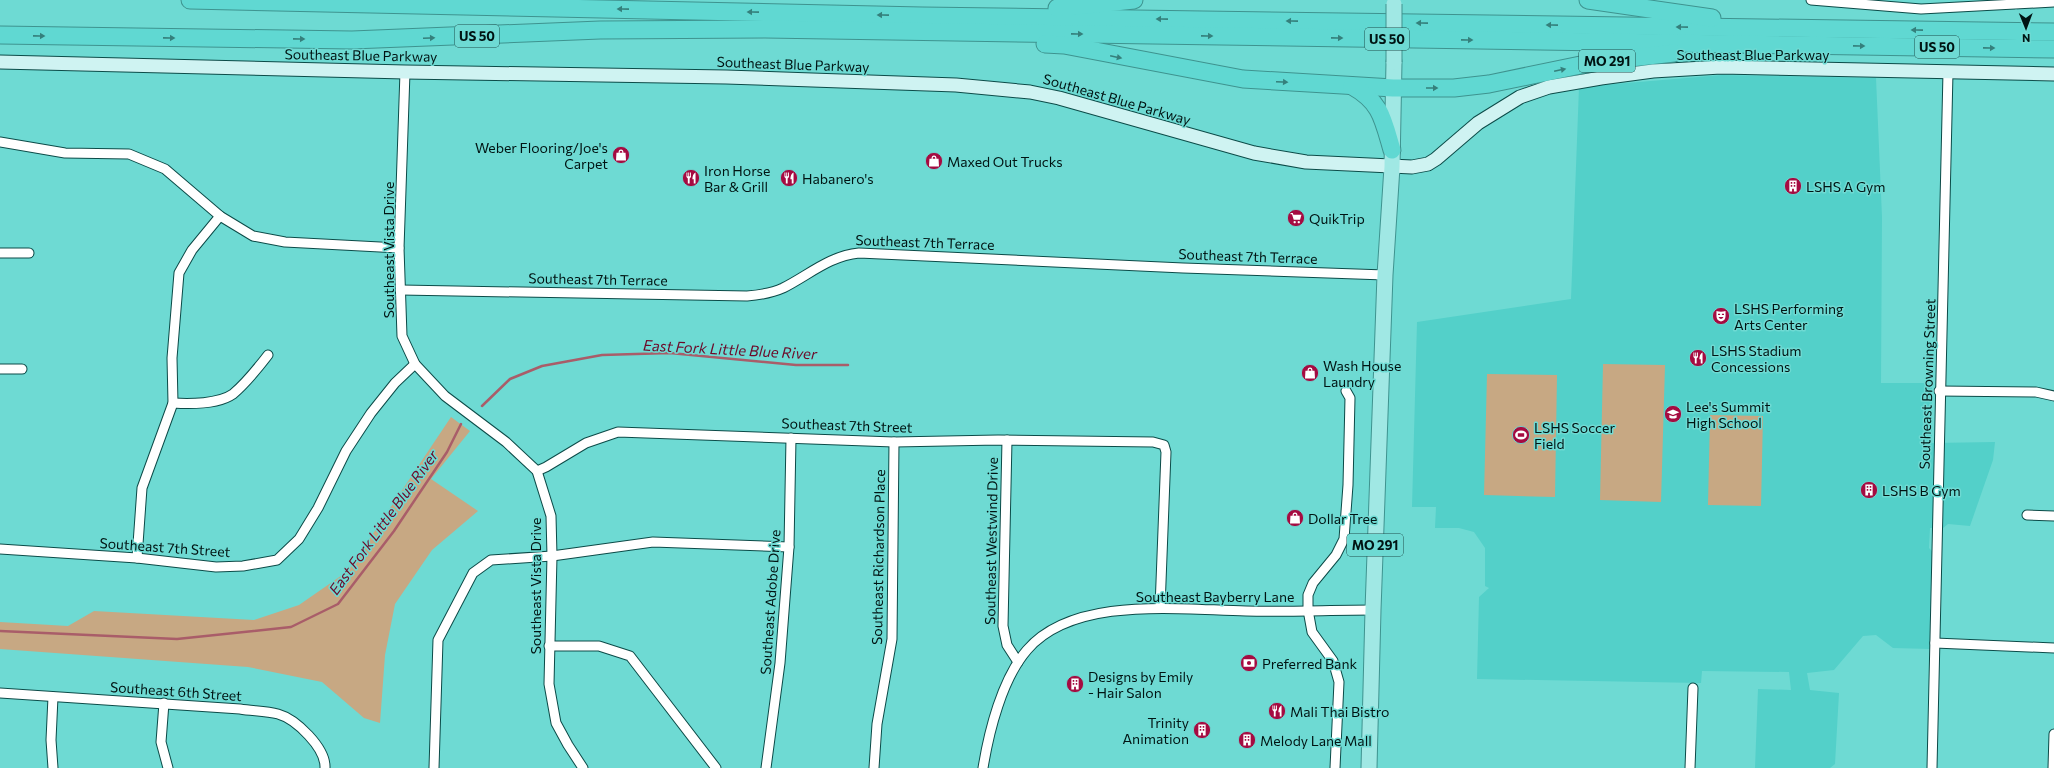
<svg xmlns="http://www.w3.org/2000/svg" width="2054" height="768" font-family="Commissioner,sans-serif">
	<rect width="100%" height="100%" fill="#6edad3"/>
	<polygon fill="#53d0c9" points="1722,75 1876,78 1882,217 1881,383 1923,383 1932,386 1932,443 1995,442 1993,460 1970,526 1948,524 1943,528 1930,528 1929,548 1932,551 1930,649 1893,648 1876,635 1863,636 1834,670 1807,673 1810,690 1839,693 1835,764 1830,768 1755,768 1758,689 1791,690 1789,672 1702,671 1701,683 1477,679 1479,597 1489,588 1485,586 1485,548 1474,532 1459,528 1435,528 1436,507 1412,507 1417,322 1571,299 1579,87"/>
	<g fill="#c7a883">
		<polygon points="1603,364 1665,365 1661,502 1600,500"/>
		<polygon points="1487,374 1557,375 1555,497 1484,495"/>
		<polygon points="1710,415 1763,416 1761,506 1708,505"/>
		<polygon points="451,417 470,431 431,479 478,511 432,550 395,604 385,655 380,723 364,718 322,682 248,667 0,649 0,622 68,626 94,611 254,620 299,605 348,571"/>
	</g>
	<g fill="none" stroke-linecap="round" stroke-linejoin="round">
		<g stroke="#a95d69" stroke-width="2.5">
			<polyline points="482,406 510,379 542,366 602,355 670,353 796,365 848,365"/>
			<polyline points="0,631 177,639 291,627 338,604 394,531 447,452 461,424"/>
		</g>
		<defs>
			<g id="street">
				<polyline points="1811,0 1921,9 2054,2"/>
				<polyline points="405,72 399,248 402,336 415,364 445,396 506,442 537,471 551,516 552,556 549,684 556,723 568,745 583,768"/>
				<polyline points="0,142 65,153 129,154 165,169 220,216 253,236 285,242 399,248"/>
				<polyline points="0,253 29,253"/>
				<path d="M 401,290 L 747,296 C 759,295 772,293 783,288 C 809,275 829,256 859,253 L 1183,268 L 1385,275"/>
				<polyline points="0,369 22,369"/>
				<polyline points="1939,391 2036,392 2054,396"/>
				<path d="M 173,403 C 189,404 219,404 233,394 C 246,383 258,368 268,355"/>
				<polyline points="1007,440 1003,626 1007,645 1018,662"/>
				<polyline points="537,471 546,467 586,443 618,432 894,442 998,440 1153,442 1164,445 1166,452 1160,608"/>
				<polyline points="2027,515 2054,516"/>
				<polyline points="0,549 137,558 216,567 243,566 277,560 299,539 318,508 346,451 371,413 395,383 415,364"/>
				<polyline points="137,558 142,488 173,403 172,358 179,273 192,250 220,216"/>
				<polyline points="1935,643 2054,648"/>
				<polyline points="549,646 599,646 630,656 716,768"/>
				<path d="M 0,693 L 240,709 C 252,711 266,711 278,714 C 296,719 326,748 325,768"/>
				<polyline points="164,703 161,742 168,768"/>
				<polyline points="53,768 51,740 53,697"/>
				<polyline points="434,768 438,640 473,573 491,560 552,556 653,542 789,547"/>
				<polyline points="766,768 780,663 789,547 791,438"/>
				<polyline points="874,768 877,724 892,639 894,442"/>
				<path d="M 983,768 C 989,731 1002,679 1027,650 C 1074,595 1181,610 1246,611 C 1288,612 1331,610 1373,610"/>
				<polyline points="1335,768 1339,682 1333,661 1312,632 1308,610 1308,595 1313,583 1336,555 1344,539 1348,485 1350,398 1346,391"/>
				<polyline points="1690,768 1693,688"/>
				<polyline points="1932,768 1948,72"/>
				<polyline points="2053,768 2054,734"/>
			</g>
			<polyline id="secondary" points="0,62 405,72 726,77 956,85 1030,92 1059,98 1254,153 1306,162 1412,167 1428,164 1436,159 1478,123 1520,97 1549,87 1601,78 1653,71 1721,67 2054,74"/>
			<polyline id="primary" points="1369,768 1373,610 1385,275 1392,167 1394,62"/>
			<g id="highway">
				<polyline points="190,0 922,16 2054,32"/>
				<polyline points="1588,0 1712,18"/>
				<polyline points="1057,8 1134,0"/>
				<polyline points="0,35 352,40 600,30 765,29 2054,49"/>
				<polyline points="1045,44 1064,45 1243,79 1393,88 1454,88 1489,84 1595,62 1674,53"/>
				<path d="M 1352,86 C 1381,102 1383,119 1392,150"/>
			</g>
		</defs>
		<use href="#street" stroke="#0c4b48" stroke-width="11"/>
		<use href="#secondary" stroke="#0c4b48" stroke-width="15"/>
		<use href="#primary" stroke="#3e938f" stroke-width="17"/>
		<use href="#highway" stroke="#3e938f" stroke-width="19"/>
		<use href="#street" stroke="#fff" stroke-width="9"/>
		<use href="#secondary" stroke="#cff3f2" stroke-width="13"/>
		<use href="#primary" stroke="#a0e8e4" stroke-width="15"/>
		<use href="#highway" stroke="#60d8d2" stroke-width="17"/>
		<defs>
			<polyline id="primary-bridge" points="1394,62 1394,4"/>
		</defs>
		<use href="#primary-bridge" stroke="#3e938f" stroke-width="17" stroke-linecap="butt"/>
		<use href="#primary-bridge" stroke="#a0e8e4" stroke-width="15"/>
	</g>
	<defs><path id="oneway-solid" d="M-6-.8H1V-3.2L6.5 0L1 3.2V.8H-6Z"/></defs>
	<g fill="#35807c">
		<use href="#oneway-solid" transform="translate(623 9) rotate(-179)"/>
		<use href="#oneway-solid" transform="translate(753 12) rotate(-179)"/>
		<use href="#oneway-solid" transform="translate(883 15) rotate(-179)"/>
		<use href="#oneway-solid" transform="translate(1162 19) rotate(-179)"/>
		<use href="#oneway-solid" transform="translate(1292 21) rotate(-179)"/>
		<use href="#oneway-solid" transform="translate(1422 23) rotate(-179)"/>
		<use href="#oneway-solid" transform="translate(1552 25) rotate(-179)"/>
		<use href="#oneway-solid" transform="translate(1682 27) rotate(-179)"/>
		<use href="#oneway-solid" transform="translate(1917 30) rotate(-179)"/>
		<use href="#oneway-solid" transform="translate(1077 34) rotate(1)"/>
		<use href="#oneway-solid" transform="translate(39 36) rotate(1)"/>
		<use href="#oneway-solid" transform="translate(1207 36) rotate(1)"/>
		<use href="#oneway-solid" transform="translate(169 38) rotate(1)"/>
		<use href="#oneway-solid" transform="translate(429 38) rotate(-2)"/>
		<use href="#oneway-solid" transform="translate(1337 38) rotate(1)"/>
		<use href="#oneway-solid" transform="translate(299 39) rotate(1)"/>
		<use href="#oneway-solid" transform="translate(1467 40) rotate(1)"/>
		<use href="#oneway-solid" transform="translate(1859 46) rotate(1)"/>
		<use href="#oneway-solid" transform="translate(1989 48) rotate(1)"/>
		<use href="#oneway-solid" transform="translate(1116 57) rotate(12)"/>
		<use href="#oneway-solid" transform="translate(1560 70) rotate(-12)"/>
		<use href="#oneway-solid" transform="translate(1282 82) rotate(3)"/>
		<use href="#oneway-solid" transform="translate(1432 88)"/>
	</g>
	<defs>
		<symbol id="shop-disc" viewBox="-11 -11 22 22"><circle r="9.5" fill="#a50b41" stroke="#6edad3"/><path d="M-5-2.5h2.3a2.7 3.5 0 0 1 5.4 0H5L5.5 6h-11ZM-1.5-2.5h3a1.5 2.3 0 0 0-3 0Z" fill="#fff"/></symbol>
		<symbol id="restaurant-disc" viewBox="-11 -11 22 22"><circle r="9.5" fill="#a50b41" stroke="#6edad3"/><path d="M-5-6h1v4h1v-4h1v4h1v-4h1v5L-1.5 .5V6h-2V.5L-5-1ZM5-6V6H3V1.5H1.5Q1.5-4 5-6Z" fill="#fff"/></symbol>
		<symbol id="building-disc" viewBox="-11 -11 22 22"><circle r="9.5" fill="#a50b41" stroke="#6edad3"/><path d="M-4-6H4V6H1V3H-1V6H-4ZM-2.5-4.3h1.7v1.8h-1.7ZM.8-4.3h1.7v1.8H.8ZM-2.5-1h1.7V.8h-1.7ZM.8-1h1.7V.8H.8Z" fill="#fff"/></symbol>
		<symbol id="supermarket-disc" viewBox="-11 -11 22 22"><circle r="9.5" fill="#a50b41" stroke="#6edad3"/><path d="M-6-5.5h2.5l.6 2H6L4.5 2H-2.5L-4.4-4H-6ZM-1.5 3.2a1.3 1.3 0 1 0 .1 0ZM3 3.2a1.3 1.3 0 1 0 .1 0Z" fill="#fff"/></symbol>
		<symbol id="theatre-disc" viewBox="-11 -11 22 22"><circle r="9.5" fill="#a50b41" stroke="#6edad3"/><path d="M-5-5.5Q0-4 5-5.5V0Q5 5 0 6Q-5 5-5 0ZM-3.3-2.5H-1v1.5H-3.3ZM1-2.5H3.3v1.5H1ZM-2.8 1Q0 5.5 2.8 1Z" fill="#fff"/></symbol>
		<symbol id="school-disc" viewBox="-11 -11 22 22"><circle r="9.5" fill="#a50b41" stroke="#6edad3"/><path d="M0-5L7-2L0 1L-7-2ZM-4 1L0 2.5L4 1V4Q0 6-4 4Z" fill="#fff"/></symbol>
		<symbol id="stadium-disc" viewBox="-11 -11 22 22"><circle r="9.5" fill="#a50b41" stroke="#6edad3"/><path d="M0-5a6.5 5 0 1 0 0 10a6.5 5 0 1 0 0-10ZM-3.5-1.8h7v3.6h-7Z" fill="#fff"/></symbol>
		<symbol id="bank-disc" viewBox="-11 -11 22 22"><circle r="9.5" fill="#a50b41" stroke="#6edad3"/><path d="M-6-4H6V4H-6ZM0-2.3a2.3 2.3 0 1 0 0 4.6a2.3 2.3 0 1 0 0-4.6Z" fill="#fff"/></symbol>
	</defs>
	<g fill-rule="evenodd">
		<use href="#shop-disc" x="611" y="145" width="20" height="20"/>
		<use href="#shop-disc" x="924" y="151" width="20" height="20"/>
		<use href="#restaurant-disc" x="681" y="168" width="20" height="20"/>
		<use href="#restaurant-disc" x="779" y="168" width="20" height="20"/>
		<use href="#building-disc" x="1783" y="176" width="20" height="20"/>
		<use href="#supermarket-disc" x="1286" y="208" width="20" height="20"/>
		<use href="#theatre-disc" x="1711" y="306" width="20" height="20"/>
		<use href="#restaurant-disc" x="1688" y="348" width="20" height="20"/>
		<use href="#shop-disc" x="1300" y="363" width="20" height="20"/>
		<use href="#school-disc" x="1663" y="404" width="20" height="20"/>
		<use href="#stadium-disc" x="1511" y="425" width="20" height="20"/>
		<use href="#building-disc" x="1859" y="480" width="20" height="20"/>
		<use href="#shop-disc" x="1285" y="508" width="20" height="20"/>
		<use href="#bank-disc" x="1239" y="653" width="20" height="20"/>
		<use href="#building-disc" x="1065" y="674" width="20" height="20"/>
		<use href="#restaurant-disc" x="1267" y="701" width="20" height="20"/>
		<use href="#building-disc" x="1192" y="720" width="20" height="20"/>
		<use href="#building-disc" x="1237" y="730" width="20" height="20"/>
	</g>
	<g text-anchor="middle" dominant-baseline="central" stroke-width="3" stroke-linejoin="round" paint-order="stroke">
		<g fill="#6edad3" stroke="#214f4d" stroke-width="1">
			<rect x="455" y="25" width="44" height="22" rx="3"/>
			<rect x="1365" y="28" width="44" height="22" rx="3"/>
			<rect x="1915" y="36" width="44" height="22" rx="3"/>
			<rect x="1579" y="50" width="56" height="22" rx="3"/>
			<rect x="1347" y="534" width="56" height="22" rx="3"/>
		</g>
		<g font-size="13" font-weight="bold" fill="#001413">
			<text x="477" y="36">US 50</text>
			<text x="1387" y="39">US 50</text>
			<text x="1937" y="47">US 50</text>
			<text x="1607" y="61">MO 291</text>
			<text x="1375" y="545">MO 291</text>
		</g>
		<g font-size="14" fill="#001413" stroke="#6edad3">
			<text x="1753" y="54">Southeast Blue Parkway</text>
			<text transform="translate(361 55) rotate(1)">Southeast Blue Parkway</text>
			<text transform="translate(793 64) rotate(2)">Southeast Blue Parkway</text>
			<text transform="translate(1117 99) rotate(16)">Southeast Blue Parkway</text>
			<text transform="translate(925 242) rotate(2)">Southeast 7th Terrace</text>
			<text transform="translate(388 250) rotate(-90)">Southeast Vista Drive</text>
			<text transform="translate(1248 256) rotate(2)">Southeast 7th Terrace</text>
			<text transform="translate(598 279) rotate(1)">Southeast 7th Terrace</text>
			<text transform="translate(1927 384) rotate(-88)">Southeast Browning Street</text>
			<text transform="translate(847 425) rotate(2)">Southeast 7th Street</text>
			<text transform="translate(991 541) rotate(-89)">Southeast Westwind Drive</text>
			<text transform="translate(165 547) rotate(4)">Southeast 7th Street</text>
			<text transform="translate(878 557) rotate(-89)">Southeast Richardson Place</text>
			<text transform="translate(535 586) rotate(-90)">Southeast Vista Drive</text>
			<text x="1215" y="596">Southeast Bayberry Lane</text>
			<text transform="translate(770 602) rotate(-86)">Southeast Adobe Drive</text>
			<text transform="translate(176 691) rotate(4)">Southeast 6th Street</text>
		</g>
		<g font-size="14" fill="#001413" stroke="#6edad3" text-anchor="start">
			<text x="608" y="147" text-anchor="end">Weber Flooring/Joe's<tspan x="608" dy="16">Carpet</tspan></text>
			<text x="947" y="161">Maxed Out Trucks</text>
			<text x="704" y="170">Iron Horse<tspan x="704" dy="16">Bar &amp; Grill</tspan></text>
			<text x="802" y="178">Habanero's</text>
			<text x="1806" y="186">LSHS A Gym</text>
			<text x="1309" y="218">QuikTrip</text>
			<text x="1734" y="308">LSHS Performing<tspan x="1734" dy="16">Arts Center</tspan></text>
			<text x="1711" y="350">LSHS Stadium<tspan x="1711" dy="16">Concessions</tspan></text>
			<text x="1323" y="365">Wash House<tspan x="1323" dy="16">Laundry</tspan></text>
			<text x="1686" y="406">Lee's Summit<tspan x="1686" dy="16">High School</tspan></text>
			<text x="1534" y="427">LSHS Soccer<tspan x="1534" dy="16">Field</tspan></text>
			<text x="1882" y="490">LSHS B Gym</text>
			<text x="1308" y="518">Dollar Tree</text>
			<text x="1262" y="663">Preferred Bank</text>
			<text x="1088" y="676">Designs by Emily<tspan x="1088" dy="16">- Hair Salon</tspan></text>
			<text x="1290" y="711">Mali Thai Bistro</text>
			<text x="1189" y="722" text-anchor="end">Trinity<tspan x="1189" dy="16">Animation</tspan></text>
			<text x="1260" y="740">Melody Lane Mall</text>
		</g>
		<g font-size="15" font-style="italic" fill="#6c0a29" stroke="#6edad3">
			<text transform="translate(730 349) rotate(3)">East Fork Little Blue River</text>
			<text transform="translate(383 522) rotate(-54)">East Fork Little Blue River</text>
		</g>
	</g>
	<g transform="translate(2026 28) rotate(179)" stroke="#6edad3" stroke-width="3" paint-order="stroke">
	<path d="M0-3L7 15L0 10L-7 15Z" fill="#001413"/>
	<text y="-6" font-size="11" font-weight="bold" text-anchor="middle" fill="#001413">N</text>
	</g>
</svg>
